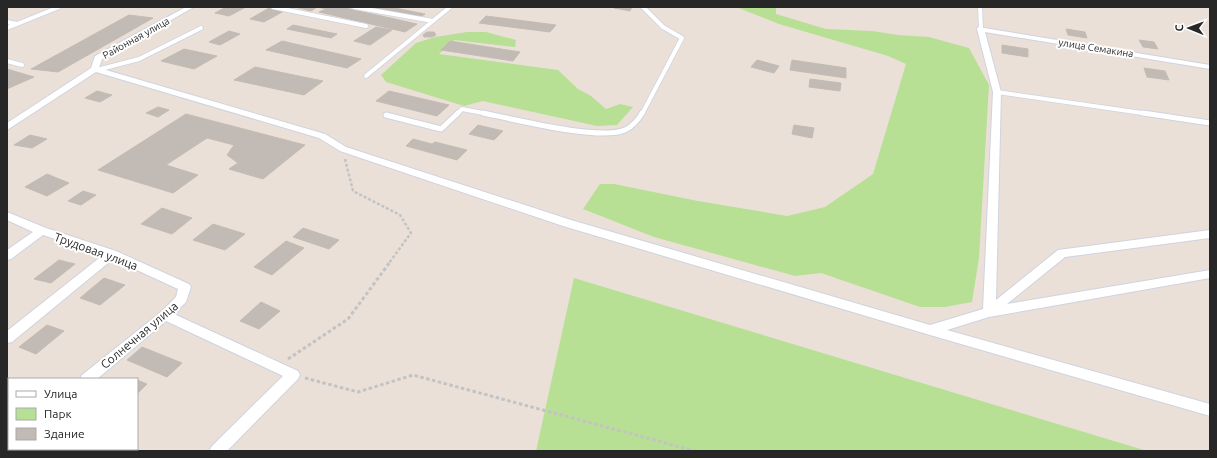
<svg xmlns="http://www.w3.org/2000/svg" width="1217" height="458" font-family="Ubuntu,sans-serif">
	<rect width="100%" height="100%" fill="#eae0d8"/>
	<g fill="#b7e095">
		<polygon points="736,7 776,7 776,14 826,29 872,31 898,35 929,37 969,48 989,85 979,258 972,302 945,307 920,307 821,273 795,276 654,237 583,209 600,184 614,184 698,201 787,216 825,207 873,174 906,64 888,56 779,24"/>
		<polygon points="467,32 486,32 516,40 515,47 454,40 439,54 558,70 578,89 591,96 606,109 620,104 633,107 617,125 597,126 483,101 464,106 386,82 381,75 416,43 435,37"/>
		<polygon points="574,278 1147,451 536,451"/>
	</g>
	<g fill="#c2bab5" stroke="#c4bcb2">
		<polygon points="226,7 246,7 229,16 215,13"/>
		<polygon points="295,7 317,7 311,11"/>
		<polygon points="317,7 341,7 417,24 405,32 319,12 326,9"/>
		<polygon points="369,7 390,7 425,14 420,17"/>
		<polygon points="616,7 632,7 630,11 614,8"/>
		<polygon points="269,8 284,11 264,22 250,19"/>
		<polygon points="129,15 153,18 58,72 31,69"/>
		<polygon points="486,16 556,25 550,32 479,23"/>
		<polygon points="293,25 337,34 331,38 287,29"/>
		<polygon points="376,27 392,30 370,45 354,41"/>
		<polygon points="1066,29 1085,32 1087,38 1068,35"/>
		<polygon points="229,31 240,34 220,45 209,42"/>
		<polygon points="427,32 434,32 436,35 432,37 424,37 423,35"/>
		<polygon points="1139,40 1154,42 1158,49 1143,47"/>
		<polygon points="282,41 361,59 347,68 266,50"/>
		<polygon points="450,41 520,52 513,61 441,50"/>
		<polygon points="1002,45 1028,49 1028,57 1002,53"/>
		<polygon points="184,49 217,56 194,69 161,61"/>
		<polygon points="757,60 779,66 774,73 751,67"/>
		<polygon points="792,60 846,68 846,78 790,70"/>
		<polygon points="255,67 323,81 304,95 234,80"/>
		<polygon points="1144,68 1165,71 1169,80 1147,77"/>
		<polygon points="7,69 34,77 7,89"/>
		<polygon points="810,79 841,83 840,91 809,87"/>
		<polygon points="97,91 112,95 100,102 85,98"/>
		<polygon points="389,91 449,105 437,116 376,101"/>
		<polygon points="158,107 169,110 158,117 146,113"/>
		<polygon points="186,114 305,145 263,179 229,169 238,163 227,155 234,145 207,138 166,165 198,175 173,193 98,170"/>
		<polygon points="478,125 503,131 494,140 469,134"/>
		<polygon points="794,125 814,128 812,138 792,134"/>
		<polygon points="30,135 47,139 32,148 14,145"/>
		<polygon points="413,139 432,144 435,142 467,150 457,160 406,146"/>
		<polygon points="47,174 69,183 47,196 25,187"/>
		<polygon points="83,191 96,195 81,205 68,201"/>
		<polygon points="162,208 192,218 172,234 141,224"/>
		<polygon points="213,224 245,234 225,250 193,240"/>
		<polygon points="303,228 339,240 329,249 293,237"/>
		<polygon points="286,241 304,248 272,275 254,267"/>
		<polygon points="59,260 75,264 51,283 34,279"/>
		<polygon points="104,278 125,285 100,305 80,298"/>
		<polygon points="261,302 280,311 259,329 240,321"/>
		<polygon points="47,325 64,331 36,354 19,347"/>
		<polygon points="142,347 182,363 167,377 127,360"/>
		<polygon points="137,380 147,384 137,394"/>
		<polygon points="45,449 75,449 79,451 43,451"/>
	</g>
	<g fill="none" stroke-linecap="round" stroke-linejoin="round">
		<defs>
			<g id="service-far1">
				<polyline points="273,7 366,26"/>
				<polyline points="354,7 433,21"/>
				<polyline points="980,7 981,29"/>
				<polyline points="7,22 17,24 7,28"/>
				<polyline points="17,24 59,7"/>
				<polyline points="7,61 22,65"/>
				<polyline points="97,70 139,59 201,28"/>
				<polyline points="366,76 450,7"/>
				<polyline points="997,92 1149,114"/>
				<polyline points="457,114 462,109 488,114"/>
				<polyline points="642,114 682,38 663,27 643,7"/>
			</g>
			<g id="service">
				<path d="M 483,113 C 514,119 598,141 625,130 C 632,127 639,119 642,113"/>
				<polyline points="1143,113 1210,123"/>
				<polyline points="386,115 441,129 458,113"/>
			</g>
			<g id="minor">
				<polygon points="186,7 194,7 102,59 99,68 325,134 346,147 571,220 930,325 983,309 993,92 977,29 978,27 1210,65 1210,69 985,32 1001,92 996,300 1058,250 1210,230 1210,238 1065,257 1007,304 1210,270 1210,278 989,317 947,330 1210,404 1210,416 930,335 563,226 340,151 319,138 96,72 7,130 7,123 91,68 95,56"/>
				<polygon points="7,212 46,228 116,251 189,284 191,287 186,302 174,314 298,371 300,375 298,379 227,451 209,451 212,446 283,376 166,321 97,379 80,379 82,375 161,312 176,297 178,289 113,259 12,342 7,343 7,331 103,255 43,235 11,259 7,260 7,250 33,232 7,220"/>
				<polygon points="9,435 9,449 12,449 7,451 7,436"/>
			</g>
		</defs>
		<use href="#service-far1" stroke="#ced3e0" stroke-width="5.5"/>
		<use href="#service" stroke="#ced3e0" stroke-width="7"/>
		<use href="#minor" stroke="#ced3e0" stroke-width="2"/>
		<polyline stroke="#c3c3c3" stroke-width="2.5" stroke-dasharray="3 2" stroke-linecap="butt" points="345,159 353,191 400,215 411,233 389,263"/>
		<g stroke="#c3c3c3" stroke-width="3" stroke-dasharray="3.5 2.5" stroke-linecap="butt">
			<polyline points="288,359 348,319 390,262"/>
			<polyline points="305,378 358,392 413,375 695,451"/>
		</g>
		<use href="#service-far1" stroke="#fff" stroke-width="4"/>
		<use href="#service" stroke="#fff" stroke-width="5"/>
		<use href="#minor" fill="#fff" fill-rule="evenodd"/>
	</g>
	<g text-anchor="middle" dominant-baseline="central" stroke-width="4" stroke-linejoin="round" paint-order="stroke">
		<g font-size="10" fill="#272727" stroke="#fff">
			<text transform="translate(136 38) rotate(-29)">Районная улица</text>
			<text transform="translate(1096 48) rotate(9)">улица Семакина</text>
		</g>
		<g font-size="12" fill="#272727" stroke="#fff">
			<text transform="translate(96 251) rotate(20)">Трудовая улица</text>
			<text transform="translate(139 335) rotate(-40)">Солнечная улица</text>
		</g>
	</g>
	<rect width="1217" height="458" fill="none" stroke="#272727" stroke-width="16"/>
	<rect x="8" y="378" width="130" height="72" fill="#ffffff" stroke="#a9a9a9"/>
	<rect x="16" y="391" width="20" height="6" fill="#ffffff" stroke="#a9a9a9"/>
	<text x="44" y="398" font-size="12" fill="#272727">Улица</text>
	<rect x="16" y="408" width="20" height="12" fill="#b7e095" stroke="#a9a9a9"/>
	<text x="44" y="418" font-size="12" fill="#272727">Парк</text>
	<rect x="16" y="428" width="20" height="12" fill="#c2bab5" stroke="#a9a9a9"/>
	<text x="44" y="438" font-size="12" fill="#272727">Здание</text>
	<g transform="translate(1189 28) rotate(271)" stroke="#ffffff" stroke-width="3" paint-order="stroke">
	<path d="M0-3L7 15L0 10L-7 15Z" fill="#272727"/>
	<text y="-6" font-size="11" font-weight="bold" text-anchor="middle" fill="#272727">С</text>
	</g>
</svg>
